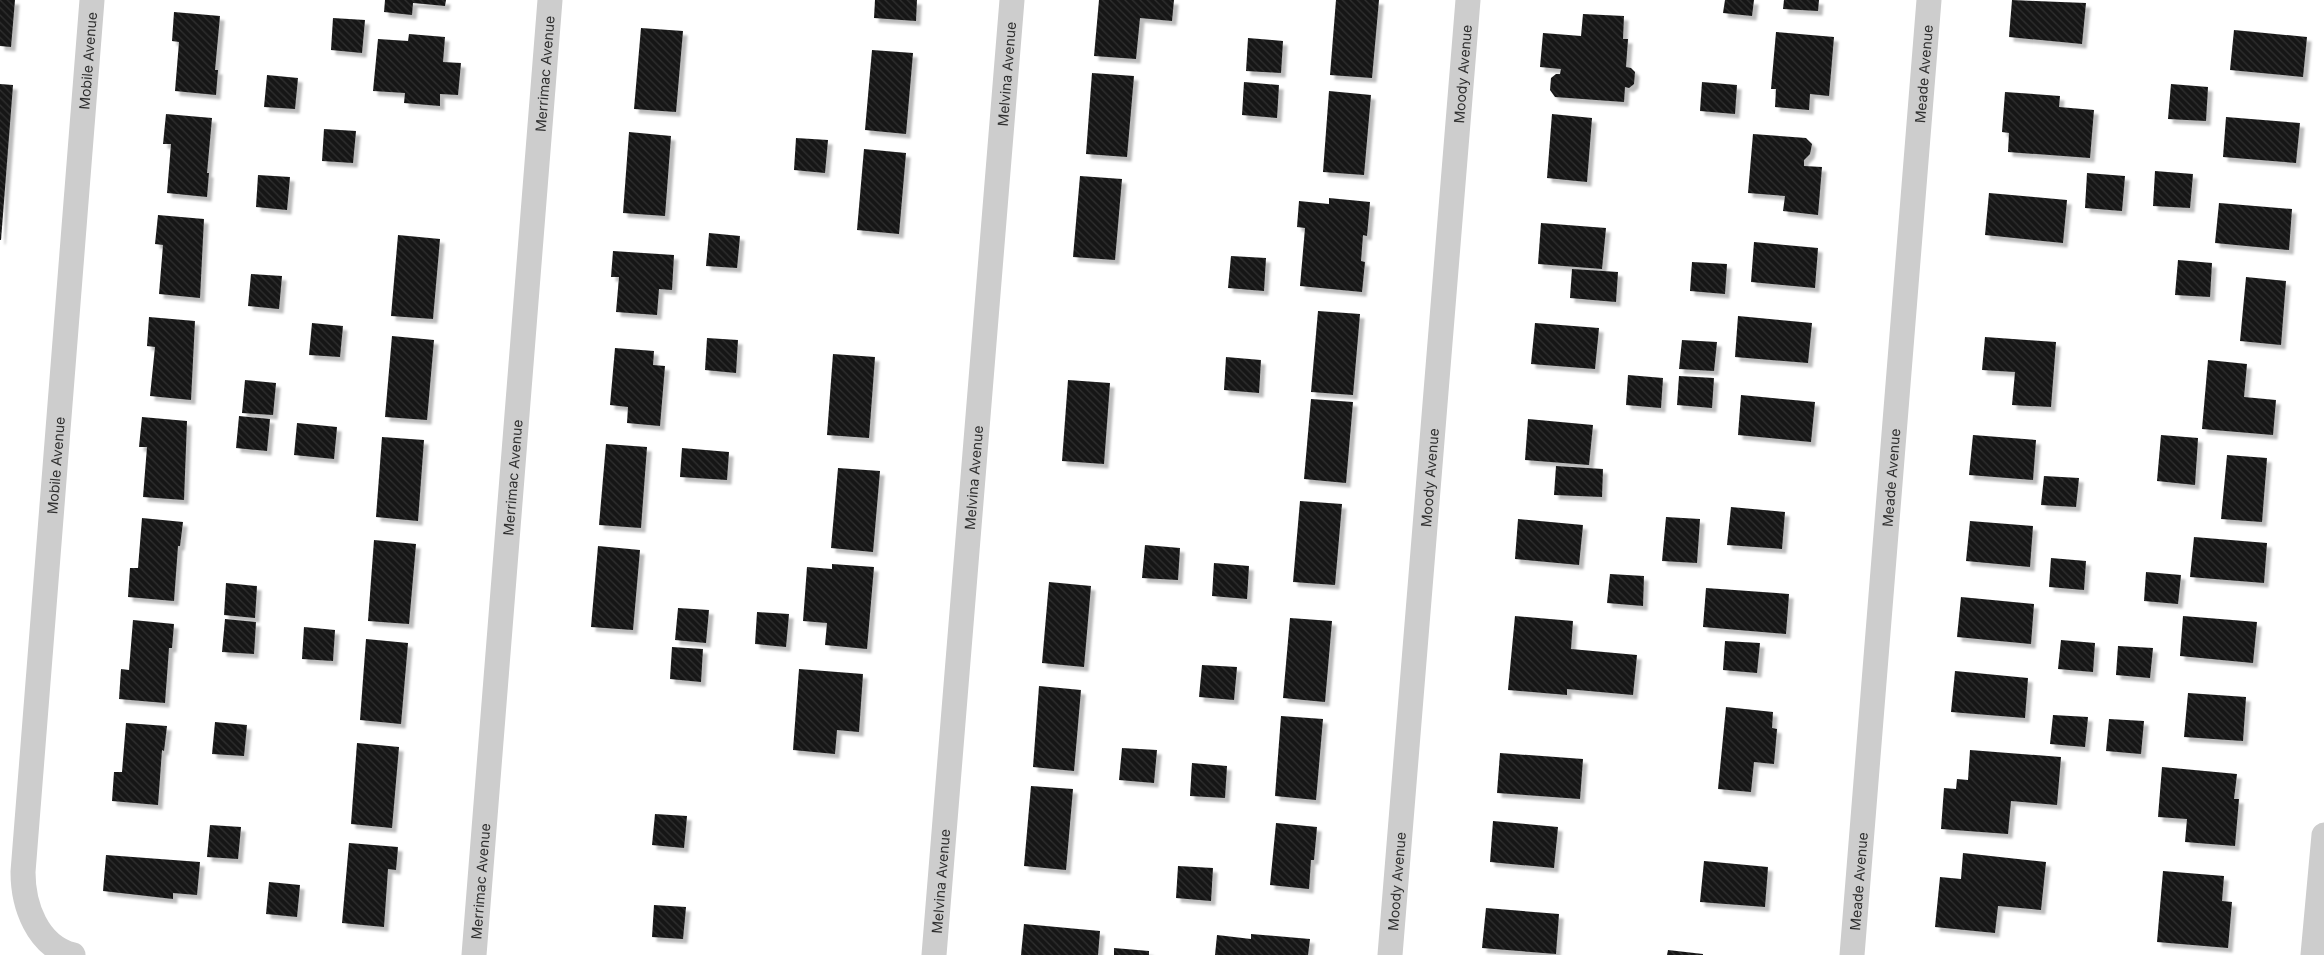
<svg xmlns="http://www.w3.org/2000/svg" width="2324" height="955" font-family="Inter,sans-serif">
	<defs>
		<pattern id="building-back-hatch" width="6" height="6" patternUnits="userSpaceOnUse" patternTransform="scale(1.25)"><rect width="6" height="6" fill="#171717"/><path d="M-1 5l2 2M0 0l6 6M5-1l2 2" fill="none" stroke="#303030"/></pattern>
		<filter id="shadow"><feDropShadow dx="4.5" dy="4.5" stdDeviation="1" flood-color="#0004"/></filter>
	</defs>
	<rect width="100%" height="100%" fill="#fff"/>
	<g fill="url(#building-back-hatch)" filter="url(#shadow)">
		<polygon points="0,0 15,0 11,47 0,46"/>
		<polygon points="385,0 446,0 445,6 413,3 412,15 384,12"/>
		<polygon points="875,0 917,0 916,21 874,18"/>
		<polygon points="1099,0 1174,0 1172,21 1140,18 1136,59 1094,56"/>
		<polygon points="1336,0 1379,0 1372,78 1330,75"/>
		<polygon points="1725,0 1754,0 1752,16 1723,13"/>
		<polygon points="1784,0 1819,0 1818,11 1783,9"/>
		<polygon points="2012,0 2086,3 2082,44 2009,37"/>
		<polygon points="174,12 220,16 215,70 218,70 216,95 175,91 179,42 172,41"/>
		<polygon points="1583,14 1624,16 1623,39 1628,39 1626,67 1631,68 1635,72 1634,84 1629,88 1625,87 1624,102 1555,97 1550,90 1551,78 1556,74 1560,74 1561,69 1540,67 1543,33 1581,36"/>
		<polygon points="333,18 365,20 362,53 331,50"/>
		<polygon points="641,28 683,31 676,112 634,109"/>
		<polygon points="2234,30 2307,37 2303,77 2230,70"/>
		<polygon points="1776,32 1834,37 1829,96 1810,94 1809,110 1775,107 1776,89 1771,89"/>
		<polygon points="409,34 445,37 443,62 461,63 458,95 440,94 440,106 404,103 405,93 373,91 378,39 408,41"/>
		<polygon points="1248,38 1283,41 1281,73 1246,71"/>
		<polygon points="872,50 913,53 906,134 865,130"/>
		<polygon points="1092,73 1134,76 1127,157 1086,154"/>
		<polygon points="267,75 298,78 295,109 264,107"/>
		<polygon points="1244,82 1279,85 1277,118 1242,115"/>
		<polygon points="1702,82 1737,85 1735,114 1700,111"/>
		<polygon points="0,84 13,85 1,240 0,240"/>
		<polygon points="2171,84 2208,87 2206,121 2168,119"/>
		<polygon points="1329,91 1371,95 1364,175 1323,172"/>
		<polygon points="2005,92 2060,96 2059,107 2094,110 2090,158 2008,152 2009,133 2002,132"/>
		<polygon points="166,114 212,118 207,173 209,173 207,197 167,193 171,144 163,144"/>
		<polygon points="1552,114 1592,118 1587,182 1547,178"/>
		<polygon points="2226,117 2300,123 2296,163 2223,157"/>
		<polygon points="324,129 356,131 353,163 322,161"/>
		<polygon points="629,132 671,136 665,216 623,213"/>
		<polygon points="1753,134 1806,138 1812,144 1810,154 1804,160 1804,166 1822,167 1818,215 1783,211 1785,196 1748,193"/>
		<polygon points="796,138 828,140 825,173 794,170"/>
		<polygon points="864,149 906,153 899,234 857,230"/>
		<polygon points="2155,171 2193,174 2190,208 2153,206"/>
		<polygon points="2087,173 2125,176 2122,211 2085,208"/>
		<polygon points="258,175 290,177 287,210 256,207"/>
		<polygon points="1080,176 1122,179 1115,260 1073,257"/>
		<polygon points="1989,193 2067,200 2063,243 1985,235"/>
		<polygon points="1329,198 1370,202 1367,236 1363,235 1361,261 1365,262 1362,292 1300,286 1305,228 1297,227 1299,201 1329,204"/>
		<polygon points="2219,203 2292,209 2289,250 2215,243"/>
		<polygon points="158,215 204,219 200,298 159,294 163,245 155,244"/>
		<polygon points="1541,223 1606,228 1602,269 1538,264"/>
		<polygon points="709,233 740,236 737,268 706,266"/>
		<polygon points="398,235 440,239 433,319 391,316"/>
		<polygon points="1754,242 1818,248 1815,288 1751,282"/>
		<polygon points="613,251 674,255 672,290 659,289 657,315 616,312 619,277 611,277"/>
		<polygon points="1231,256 1266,258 1264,291 1228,288"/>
		<polygon points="2178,260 2212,263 2210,297 2175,295"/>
		<polygon points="1692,262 1727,264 1725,294 1690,291"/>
		<polygon points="1572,269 1618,272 1616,302 1570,298"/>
		<polygon points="251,274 282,276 279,309 248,306"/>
		<polygon points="2246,277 2286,281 2281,345 2240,341"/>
		<polygon points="1318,311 1360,314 1353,395 1311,392"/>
		<polygon points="1738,316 1812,323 1808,363 1735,357"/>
		<polygon points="149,317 195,321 191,400 150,396 155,347 147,346"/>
		<polygon points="312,323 343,326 340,357 309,355"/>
		<polygon points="1535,323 1599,328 1595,369 1531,364"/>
		<polygon points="392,336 434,340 427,420 385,417"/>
		<polygon points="1985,337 2056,342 2051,407 2012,405 2015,372 1982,370"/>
		<polygon points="707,338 738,340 736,373 705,370"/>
		<polygon points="1682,340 1717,342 1714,371 1679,369"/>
		<polygon points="615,348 654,351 653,365 665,366 660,426 627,423 628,407 610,405"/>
		<polygon points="833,354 875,357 869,438 827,435"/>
		<polygon points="1226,357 1261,360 1259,393 1224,390"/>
		<polygon points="2208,360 2247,364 2244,397 2276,400 2273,435 2202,429"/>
		<polygon points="1628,375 1663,378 1661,408 1626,405"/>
		<polygon points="1679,376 1714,378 1712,408 1677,405"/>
		<polygon points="245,380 276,383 273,415 242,413"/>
		<polygon points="1068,380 1110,383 1104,464 1062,461"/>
		<polygon points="1741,395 1815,402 1811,442 1738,435"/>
		<polygon points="1311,399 1353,402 1346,483 1304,479"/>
		<polygon points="239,416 270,419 267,451 236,448"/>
		<polygon points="142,417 187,421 184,500 143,497 147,447 139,447"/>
		<polygon points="1528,419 1593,425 1589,465 1525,460"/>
		<polygon points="297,423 337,427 334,459 294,455"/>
		<polygon points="1973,435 2036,440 2033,480 1969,475"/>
		<polygon points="2161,435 2198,438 2195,485 2157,481"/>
		<polygon points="382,437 424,440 418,521 376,517"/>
		<polygon points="606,444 647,447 641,528 599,525"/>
		<polygon points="682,448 729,452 727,480 680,477"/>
		<polygon points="2227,455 2267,458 2262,522 2221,519"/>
		<polygon points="1556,466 1603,469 1602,497 1554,495"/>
		<polygon points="838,468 880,471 873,552 831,548"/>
		<polygon points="2044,476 2079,478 2076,507 2041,505"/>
		<polygon points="1300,501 1342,504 1335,585 1293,582"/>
		<polygon points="1731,507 1785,512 1782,549 1727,545"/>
		<polygon points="1666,517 1700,519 1697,563 1662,561"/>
		<polygon points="142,518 183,522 180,546 178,546 174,601 128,597 130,568 138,568"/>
		<polygon points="1518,519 1583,525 1579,565 1515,559"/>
		<polygon points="1970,521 2033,526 2030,567 1966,561"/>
		<polygon points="2194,537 2267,543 2264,583 2190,577"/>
		<polygon points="374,540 416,544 409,624 368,621"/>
		<polygon points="1145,545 1180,548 1178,580 1142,578"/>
		<polygon points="598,546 640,550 633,630 591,627"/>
		<polygon points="2051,558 2086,561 2084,590 2049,587"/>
		<polygon points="1214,563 1249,566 1247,599 1212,596"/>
		<polygon points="832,564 874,567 867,649 825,645 827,623 803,621 807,567 832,569"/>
		<polygon points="2146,572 2181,575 2178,604 2144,601"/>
		<polygon points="1610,574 1644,576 1643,606 1607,603"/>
		<polygon points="1049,582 1091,586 1084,667 1042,663"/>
		<polygon points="226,583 257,586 255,618 224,615"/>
		<polygon points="1706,588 1789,594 1786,634 1703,627"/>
		<polygon points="1961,597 2034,604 2031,644 1957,637"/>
		<polygon points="678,608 709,610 706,643 675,640"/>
		<polygon points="757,612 789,614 786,647 755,644"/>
		<polygon points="1515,616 1573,621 1571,649 1637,655 1633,695 1567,689 1567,695 1508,690"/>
		<polygon points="2183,616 2257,622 2253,663 2180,656"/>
		<polygon points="1290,618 1332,621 1325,702 1283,698"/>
		<polygon points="225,619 256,622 254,654 222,652"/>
		<polygon points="133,620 174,624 172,648 169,648 165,703 119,699 121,669 129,670"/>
		<polygon points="304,627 335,630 333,661 302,659"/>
		<polygon points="366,639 408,643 401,724 360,720"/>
		<polygon points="2061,640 2095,643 2093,672 2058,669"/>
		<polygon points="1725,641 1760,643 1757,673 1723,670"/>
		<polygon points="2118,646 2153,648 2150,678 2116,675"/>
		<polygon points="672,647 703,649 701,682 670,679"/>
		<polygon points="1202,665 1237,667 1234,700 1199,697"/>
		<polygon points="799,669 863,674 859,732 837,730 835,754 793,750"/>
		<polygon points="1955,671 2028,678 2025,718 1951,712"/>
		<polygon points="1039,686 1081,690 1074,771 1033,767"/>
		<polygon points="2188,693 2246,697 2243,741 2184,737"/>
		<polygon points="1726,707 1773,712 1772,728 1777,729 1774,764 1754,762 1751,792 1718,789"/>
		<polygon points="2053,715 2088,717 2085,747 2050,744"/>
		<polygon points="1281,716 1323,719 1316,800 1275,796"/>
		<polygon points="2109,719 2144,721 2141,754 2106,751"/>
		<polygon points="215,722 247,725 244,756 212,754"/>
		<polygon points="126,723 167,726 164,751 162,750 158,805 112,801 114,772 122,772"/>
		<polygon points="357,743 399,747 392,828 351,824"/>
		<polygon points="1122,748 1157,750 1154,783 1119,780"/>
		<polygon points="1970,750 2061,757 2057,805 2011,801 2008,834 1941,829 1944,788 1956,789 1957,779 1968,780"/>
		<polygon points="1500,753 1583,759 1580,799 1497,793"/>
		<polygon points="1192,763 1227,766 1225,798 1190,796"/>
		<polygon points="2162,767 2237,774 2234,799 2239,799 2235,846 2185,842 2187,819 2158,817"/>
		<polygon points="1031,786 1073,789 1066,870 1024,866"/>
		<polygon points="655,814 687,816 684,848 652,845"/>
		<polygon points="1493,821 1558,827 1554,868 1490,862"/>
		<polygon points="1276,823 1317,827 1314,860 1311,860 1309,889 1270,885"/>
		<polygon points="210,825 241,827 238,859 207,857"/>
		<polygon points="349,843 398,847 396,870 388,869 384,927 342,923"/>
		<polygon points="1963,853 2046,862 2041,910 1998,906 1995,933 1935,927 1940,877 1961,879"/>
		<polygon points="106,855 200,862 197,895 173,893 173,899 103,891"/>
		<polygon points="1704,861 1768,867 1765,907 1700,902"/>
		<polygon points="1178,866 1213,868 1211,901 1176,898"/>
		<polygon points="2163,871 2224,876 2222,901 2232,902 2228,948 2157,942"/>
		<polygon points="269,882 300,885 297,917 266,914"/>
		<polygon points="654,905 686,907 683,939 652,937"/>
		<polygon points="1486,908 1559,914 1556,954 1482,948"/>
		<polygon points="1024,924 1100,931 1098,955 1021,955"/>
		<polygon points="1251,934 1310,939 1308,955 1215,955 1217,935 1251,939"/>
		<polygon points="1114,948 1149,951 1149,955 1114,955"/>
		<polygon points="1668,950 1703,954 1703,955 1667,955"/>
	</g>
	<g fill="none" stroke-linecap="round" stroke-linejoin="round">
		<g stroke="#cdcdcd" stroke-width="25">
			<path id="s1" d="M 73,955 C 37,946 23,905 23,872 L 92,0"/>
			<path id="s2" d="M 474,955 L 550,0"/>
			<path id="s3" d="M 934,955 L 1012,0"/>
			<path id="s4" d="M 1390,955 L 1468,0"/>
			<path id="s5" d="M 1852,955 L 1929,0"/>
			<polyline points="2313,955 2324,835"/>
		</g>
	</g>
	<g text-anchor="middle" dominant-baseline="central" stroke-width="5" stroke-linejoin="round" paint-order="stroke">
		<g font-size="14" fill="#303030" stroke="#fff">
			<text stroke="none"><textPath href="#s1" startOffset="918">Mobile Avenue</textPath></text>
			<text stroke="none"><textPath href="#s2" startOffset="884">Merrimac Avenue</textPath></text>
			<text stroke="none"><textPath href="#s3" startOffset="884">Melvina Avenue</textPath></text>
			<text stroke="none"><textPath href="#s4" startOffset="884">Moody Avenue</textPath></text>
			<text stroke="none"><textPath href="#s5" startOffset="884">Meade Avenue</textPath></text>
			<text stroke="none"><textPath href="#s1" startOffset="512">Mobile Avenue</textPath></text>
			<text stroke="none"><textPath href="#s2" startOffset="479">Merrimac Avenue</textPath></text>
			<text stroke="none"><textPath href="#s3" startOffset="479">Melvina Avenue</textPath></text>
			<text stroke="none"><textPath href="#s4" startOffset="479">Moody Avenue</textPath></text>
			<text stroke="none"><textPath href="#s5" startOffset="479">Meade Avenue</textPath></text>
			<text stroke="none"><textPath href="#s2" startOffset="74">Merrimac Avenue</textPath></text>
			<text stroke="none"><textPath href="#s3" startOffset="74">Melvina Avenue</textPath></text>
			<text stroke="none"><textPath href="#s4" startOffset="74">Moody Avenue</textPath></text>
			<text stroke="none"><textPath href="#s5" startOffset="74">Meade Avenue</textPath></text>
		</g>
	</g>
</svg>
